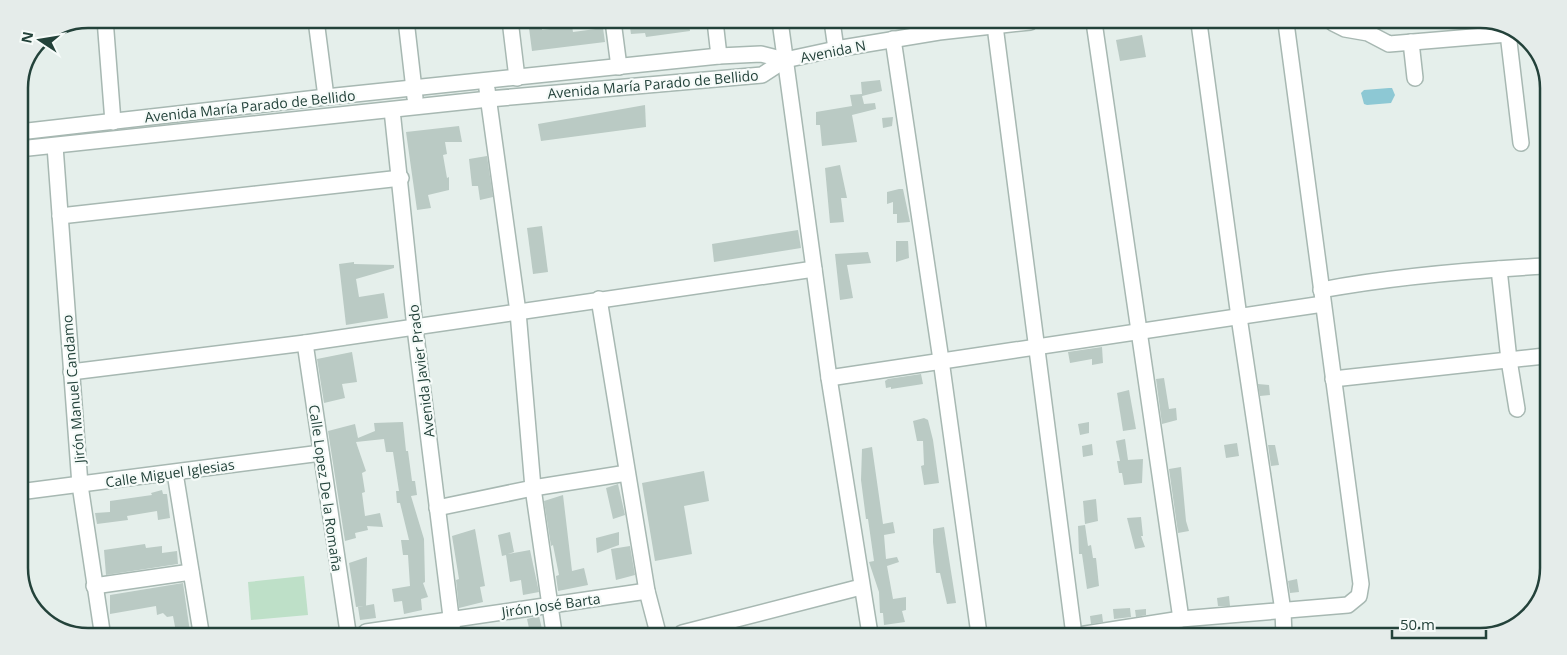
<svg xmlns="http://www.w3.org/2000/svg" width="1567" height="655" font-family="'Open Sans',sans-serif">
	<rect width="100%" height="100%" fill="#e5efeb"/>
	<polygon fill="#bee0c8" points="304,576 308,615 251,620 248,582"/>
	<polygon fill="#8dc8d4" points="1389,88 1392,88 1395,95 1391,103 1367,105 1364,104 1361,93 1364,90"/>
	<g fill="#bacac4">
		<polygon points="629,21 689,21 690,31 646,37 645,33 631,34"/>
		<polygon points="542,26 542,30 572,26 573,32 603,28 605,42 532,51 529,28"/>
		<polygon points="1142,35 1146,57 1120,61 1116,40"/>
		<polygon points="880,80 882,91 862,96 864,104 875,103 876,109 852,115 857,142 822,146 820,125 816,125 816,112 852,106 850,95 862,94 861,82"/>
		<polygon points="645,105 646,127 541,141 538,124"/>
		<polygon points="893,117 892,126 883,128 882,118"/>
		<polygon points="459,126 462,142 445,142 447,154 443,155 447,178 449,177 449,190 428,195 431,208 417,210 406,132"/>
		<polygon points="487,156 493,197 480,200 478,186 472,186 469,159"/>
		<polygon points="840,165 847,198 841,198 844,222 830,223 825,168"/>
		<polygon points="899,189 903,189 910,222 897,223 897,214 893,214 893,202 887,204 887,192"/>
		<polygon points="542,226 548,272 533,274 527,228"/>
		<polygon points="798,230 801,248 714,262 712,244"/>
		<polygon points="896,241 908,241 909,258 896,262"/>
		<polygon points="868,252 871,263 847,265 853,298 840,300 835,254"/>
		<polygon points="354,262 354,264 394,265 394,268 356,279 359,297 384,293 388,318 346,325 339,264"/>
		<polygon points="1102,347 1103,363 1092,365 1092,359 1070,363 1068,352"/>
		<polygon points="352,352 357,382 342,384 345,398 324,403 317,359"/>
		<polygon points="921,374 923,384 891,389 891,387 886,388 885,381 888,379"/>
		<polygon points="1164,378 1169,409 1176,408 1177,420 1162,424 1156,379"/>
		<polygon points="1258,384 1269,385 1270,395 1260,396"/>
		<polygon points="1129,390 1136,429 1123,431 1117,393"/>
		<polygon points="924,418 928,420 933,440 939,483 924,485 921,466 924,465 923,441 917,441 913,421"/>
		<polygon points="403,422 406,451 408,451 412,481 415,481 417,495 411,496 424,539 425,582 423,583 428,597 421,599 422,610 404,614 402,601 394,602 392,589 410,586 408,555 403,555 401,540 409,540 400,503 397,503 396,491 399,491 393,452 386,452 384,439 356,442 366,471 362,473 365,492 362,493 365,516 380,513 383,527 367,526 368,530 355,533 356,538 345,541 328,431 355,424 358,438 375,431 374,423"/>
		<polygon points="1089,422 1089,433 1080,435 1078,424"/>
		<polygon points="1125,439 1128,460 1143,459 1142,483 1124,485 1122,473 1119,473 1117,461 1120,461 1116,441"/>
		<polygon points="1237,443 1239,456 1226,458 1224,445"/>
		<polygon points="1092,444 1093,455 1083,457 1082,446"/>
		<polygon points="1268,445 1275,445 1279,465 1271,466"/>
		<polygon points="872,447 883,524 893,522 895,533 884,535 886,559 897,557 899,562 887,566 893,599 906,597 906,610 902,611 905,622 884,625 883,613 880,613 879,592 869,562 874,561 868,519 866,519 861,480 862,449"/>
		<polygon points="1181,467 1186,521 1189,531 1178,533 1169,469"/>
		<polygon points="704,471 709,501 684,506 692,554 655,561 642,483"/>
		<polygon points="618,484 625,515 613,519 606,488"/>
		<polygon points="162,490 163,494 167,494 170,518 158,520 157,511 127,516 128,520 97,524 95,513 110,512 110,501 152,495 151,493"/>
		<polygon points="563,495 572,571 584,568 588,585 558,591 556,576 559,575 553,545 551,546 544,501"/>
		<polygon points="1096,499 1098,521 1085,524 1083,501"/>
		<polygon points="1141,517 1143,536 1141,536 1145,547 1135,549 1127,518"/>
		<polygon points="1085,525 1088,546 1091,545 1093,558 1096,558 1099,586 1087,589 1082,554 1079,554 1078,526"/>
		<polygon points="944,527 956,603 947,604 940,573 936,573 933,542 933,529"/>
		<polygon points="475,529 485,586 480,587 483,602 459,608 456,580 459,579 452,536"/>
		<polygon points="510,532 514,552 508,554 530,550 539,592 523,595 521,580 510,582 506,555 502,556 498,535"/>
		<polygon points="619,532 619,545 597,553 596,538"/>
		<polygon points="145,544 146,548 162,546 162,553 177,551 178,564 106,575 104,550"/>
		<polygon points="630,546 635,575 616,580 611,549"/>
		<polygon points="367,557 366,606 356,607 349,563"/>
		<polygon points="1297,579 1299,592 1290,593 1288,581"/>
		<polygon points="183,583 190,632 176,632 173,616 167,617 163,613 157,615 156,606 110,614 110,595"/>
		<polygon points="1229,596 1230,606 1218,606 1217,598"/>
		<polygon points="374,604 376,618 360,620 358,607"/>
		<polygon points="1130,608 1131,617 1114,619 1113,609"/>
		<polygon points="1146,609 1146,615 1136,617 1135,610"/>
		<polygon points="1102,614 1103,622 1091,624 1090,616"/>
		<polygon points="539,616 542,629 530,633 527,619"/>
	</g>
	<g fill="none" stroke-linecap="round" stroke-linejoin="round">
		<defs>
			<g id="minor">
				<polyline points="105,19 113,122"/>
				<polyline points="316,20 326,97"/>
				<polyline points="406,20 415,98"/>
				<polyline points="510,20 517,78"/>
				<polyline points="613,21 619,67"/>
				<polyline points="715,21 719,56"/>
				<polyline points="780,21 829,378 870,634"/>
				<polyline points="832,21 836,49"/>
				<polyline points="1094,22 1181,619"/>
				<polyline points="1199,23 1239,317 1283,611 1284,636"/>
				<polyline points="1333,23 1345,29 1368,33 1389,44 1508,34"/>
				<polyline points="1507,25 1521,143"/>
				<polyline points="995,26 1074,635"/>
				<polyline points="893,39 941,360 979,634"/>
				<polyline points="1411,42 1415,78"/>
				<polyline points="487,89 518,312 533,488 554,633"/>
				<polyline points="392,110 415,328 453,633"/>
				<polyline points="19,132 326,97 719,56 761,54 785,60"/>
				<polyline points="55,146 80,485 102,631"/>
				<polyline points="19,149 489,99 762,75 785,60 836,49 939,32 1030,22"/>
				<polyline points="60,216 401,178"/>
				<polyline points="1499,269 1509,360 1517,409"/>
				<path d="M 1321,290 C 1396,276 1470,270 1546,266"/>
				<polyline points="599,299 647,591 658,633"/>
				<polyline points="305,343 348,632"/>
				<polyline points="71,372 305,343 814,269"/>
				<polyline points="829,378 1323,304"/>
				<polyline points="1333,379 1545,356"/>
				<polyline points="175,473 201,632"/>
				<polyline points="19,492 321,453"/>
				<polyline points="437,508 533,488 627,473"/>
				<polyline points="94,586 191,572"/>
				<polyline points="366,632 647,591"/>
				<polyline points="682,633 861,587"/>
				<polyline points="1079,635 1181,619 1348,605 1359,596 1361,584 1286,23"/>
			</g>
		</defs>
		<use href="#minor" stroke="#a7b8b2" stroke-width="18"/>
		<use href="#minor" stroke="#fff" stroke-width="15"/>
	</g>
	<g text-anchor="middle" dominant-baseline="central" stroke-width="4.5" stroke-linejoin="round" paint-order="stroke">
		<g font-size="14" fill="#23423a" stroke="#f6fbf9">
			<text transform="translate(833 51) rotate(-11)">Avenida N</text>
			<text transform="translate(653 84) rotate(-5)">Avenida María Parado de Bellido</text>
			<text transform="translate(250 106) rotate(-6)">Avenida María Parado de Bellido</text>
			<text transform="translate(421 371) rotate(-97)">Avenida Javier Prado</text>
			<text transform="translate(73 389) rotate(-95)">Jirón Manuel Candamo</text>
			<text transform="translate(170 473) rotate(-8)">Calle Miguel Iglesias</text>
			<text transform="translate(326 488) rotate(82)">Calle Lopez De la Romaña</text>
			<text transform="translate(551 605) rotate(-8)">Jirón José Barta</text>
		</g>
	</g>
	<path d="M0 0H1567V655H0ZM88 28H1480A60 60 0 0 1 1540 88V568A60 60 0 0 1 1480 628H88A60 60 0 0 1 28 568V88A60 60 0 0 1 88 28Z" fill="#e5ecea" fill-rule="evenodd"/>
	<path fill="none" stroke="#23423a" stroke-width="2.5" d="M88 28H1480A60 60 0 0 1 1540 88V568A60 60 0 0 1 1480 628H88A60 60 0 0 1 28 568V88A60 60 0 0 1 88 28Z"/>
	<g transform="translate(40 40) rotate(282)" stroke="#f6fbf9" stroke-width="4" paint-order="stroke">
	<path d="M0-4L9 19L0 12L-9 19Z" fill="#23423a"/>
	<text y="-8" font-size="14" font-weight="bold" text-anchor="middle" fill="#23423a">N</text>
	</g>
	<path d="M1392 630v8h94v-8" fill="none" stroke="#23423a" stroke-width="2.5"/>
	<text x="1400" y="630" font-size="15" fill="#23423a" stroke="#f6fbf9" stroke-width="4" paint-order="stroke">50 m</text>
</svg>
